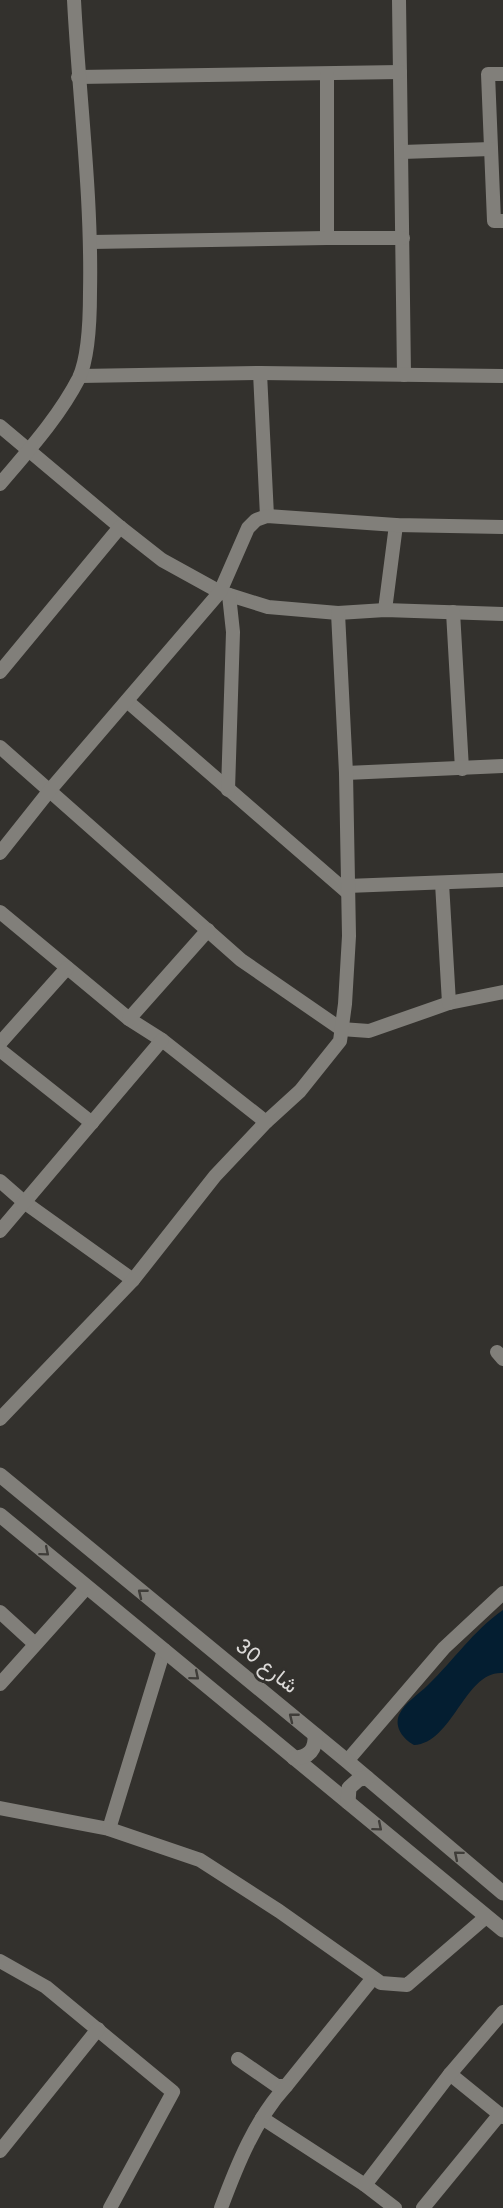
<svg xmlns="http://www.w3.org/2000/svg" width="503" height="2208" font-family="Overpass,Vazirmatn,sans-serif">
	<rect width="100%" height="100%" fill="#33312d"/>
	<path fill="#041e31" d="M 503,1610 L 503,1673 C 465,1670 453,1743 414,1745 C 403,1739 394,1727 399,1715 C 404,1703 419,1694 428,1685 C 454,1660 473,1631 503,1610 Z"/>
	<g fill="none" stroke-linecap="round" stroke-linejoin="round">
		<g stroke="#817f7a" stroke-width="14">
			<polyline points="399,0 404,375"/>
			<polyline points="503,74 488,74 494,221 503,221"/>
			<polyline points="78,77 400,72"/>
			<polyline points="402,152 491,149"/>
			<polyline points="327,238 327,75"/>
			<polyline points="91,242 327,238 403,238"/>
			<polyline points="260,373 267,516"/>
			<polyline points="80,376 260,373 503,376"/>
			<polyline points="0,426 120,527 162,560 220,592 268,607 338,613 385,610 503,614"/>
			<path d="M 0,484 C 28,451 59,417 79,378 C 89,356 90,316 90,292 C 92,195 79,97 74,0"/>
			<polyline points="385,610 396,525"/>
			<polyline points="453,612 462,769"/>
			<polyline points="0,672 120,527"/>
			<polyline points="127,701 347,892"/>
			<polyline points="0,747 241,960 341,1029 369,1031 449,1003 503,992"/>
			<polyline points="346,773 503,766"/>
			<polyline points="228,790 233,632 229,595"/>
			<polyline points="0,853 50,790 220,592 248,528 256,520 267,516 396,525 503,527"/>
			<polyline points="442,883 449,1003"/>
			<polyline points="347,886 503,880"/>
			<polyline points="0,912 129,1019 162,1040 266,1122"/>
			<polyline points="129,1019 208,930"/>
			<polyline points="0,1043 67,968"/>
			<polyline points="0,1050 92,1123"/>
			<polyline points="0,1181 24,1202 133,1280"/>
			<polyline points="0,1231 162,1040"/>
			<polyline points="497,1352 503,1359"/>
			<polyline points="0,1419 133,1280 215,1176 266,1122 300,1091 340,1041 345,1004 349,936 346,773 338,613"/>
			<polyline points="0,1612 35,1644"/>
			<polyline points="0,1684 87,1587"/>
			<polyline points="347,1761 444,1648 503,1593"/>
			<polyline points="0,1808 109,1829 200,1860 279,1911 381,1983 407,1985 486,1917"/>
			<polyline points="109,1829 164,1650"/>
			<polyline points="0,1961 46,1987 173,2092 110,2208"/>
			<polyline points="238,2059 277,2086 286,2086 373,1978"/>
			<polyline points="450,2074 503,2117"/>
			<polyline points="262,2118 365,2185 395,2208"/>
			<polyline points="0,2151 98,2029"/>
			<polyline points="365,2185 450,2074 503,2012"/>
			<path d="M 221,2208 C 237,2165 255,2120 286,2086"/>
			<polyline points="423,2208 500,2114"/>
		</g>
		<g stroke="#817f7a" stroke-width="15">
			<polyline points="0,1475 347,1761 503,1893"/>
			<polyline points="0,1515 503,1930"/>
			<path d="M 294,1758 C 309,1758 316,1749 315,1735"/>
			<polyline points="348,1802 349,1788 359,1779 367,1778"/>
		</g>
	</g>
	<defs><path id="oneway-chevron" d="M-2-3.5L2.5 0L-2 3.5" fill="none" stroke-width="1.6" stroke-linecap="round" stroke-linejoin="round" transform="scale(1.5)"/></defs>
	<g stroke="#3f3d39">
		<use href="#oneway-chevron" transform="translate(45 1552) rotate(40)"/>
		<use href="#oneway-chevron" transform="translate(142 1593) rotate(-141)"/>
		<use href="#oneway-chevron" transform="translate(195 1676) rotate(40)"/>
		<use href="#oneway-chevron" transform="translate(293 1717) rotate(-141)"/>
		<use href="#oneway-chevron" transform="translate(378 1827) rotate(40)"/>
		<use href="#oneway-chevron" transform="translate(458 1855) rotate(-140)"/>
	</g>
	<g text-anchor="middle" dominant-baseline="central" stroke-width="6" stroke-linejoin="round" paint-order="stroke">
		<g font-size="21" fill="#dcdad8" stroke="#33312d">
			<text transform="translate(266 1667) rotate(39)">شارع 30</text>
		</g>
	</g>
</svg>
